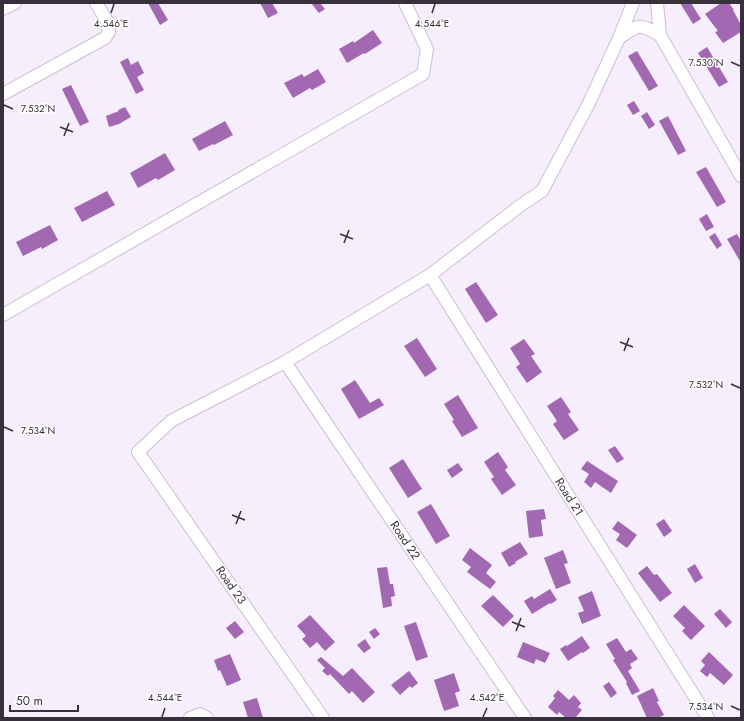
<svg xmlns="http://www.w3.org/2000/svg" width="744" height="721" font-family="Jost,sans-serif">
	<rect width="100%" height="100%" fill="#f6eefc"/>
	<g fill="#a269b2">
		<polygon points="148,3 158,3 168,20 160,25"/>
		<polygon points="260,3 272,3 278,13 268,18"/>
		<polygon points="311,3 320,3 325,9 319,13"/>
		<polygon points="680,3 691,3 701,19 693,24"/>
		<polygon points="721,3 729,3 734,10 733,10 741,25 741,32 723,43 715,32 718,31 705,14"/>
		<polygon points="373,30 382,43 365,54 364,53 347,63 339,49 353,41 354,43"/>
		<polygon points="707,47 728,82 719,87 698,53"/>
		<polygon points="637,51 658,86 649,91 628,56"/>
		<polygon points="128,58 131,65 138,61 144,73 137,77 144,90 136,94 120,62"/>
		<polygon points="318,69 326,82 312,90 310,88 293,98 284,83 302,74 304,77"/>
		<polygon points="71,85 89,122 80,126 62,89"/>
		<polygon points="634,101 640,111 633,115 627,105"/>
		<polygon points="125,107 131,117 119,124 109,127 106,116 119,111 118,110"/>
		<polygon points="647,112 655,125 649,129 641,116"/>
		<polygon points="668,116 686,151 678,155 659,121"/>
		<polygon points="225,121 233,135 214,145 213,144 199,151 192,139"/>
		<polygon points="165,153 175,170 158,180 156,178 138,188 130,173"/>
		<polygon points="706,167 726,202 717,207 696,172"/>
		<polygon points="107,191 115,205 82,222 74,208"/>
		<polygon points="707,214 714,227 706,231 699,219"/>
		<polygon points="50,225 58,240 42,249 41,247 23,256 16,242"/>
		<polygon points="715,233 722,245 717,249 709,237"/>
		<polygon points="737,234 741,241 741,263 727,239"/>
		<polygon points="476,282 498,315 486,323 465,289"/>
		<polygon points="417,338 437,369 425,377 404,346"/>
		<polygon points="524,339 535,354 531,356 542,372 527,383 516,367 520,364 510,348"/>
		<polygon points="355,380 370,403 379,398 384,405 359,419 341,389"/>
		<polygon points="458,395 478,428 462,437 452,421 454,420 444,404"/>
		<polygon points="561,397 571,412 568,414 579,430 564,440 553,424 557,421 547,406"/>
		<polygon points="615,446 624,459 617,463 608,450"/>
		<polygon points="498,452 508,467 505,470 516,485 502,495 491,479 494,477 484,462"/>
		<polygon points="403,459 422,489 408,498 389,468"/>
		<polygon points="587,461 618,481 611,493 595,482 591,488 584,482 589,474 581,469"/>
		<polygon points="458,463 463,470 452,478 447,470"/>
		<polygon points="431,504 450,536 436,544 417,512"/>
		<polygon points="544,509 546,519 541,520 543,536 529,538 526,511"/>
		<polygon points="664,519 672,531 664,537 656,524"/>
		<polygon points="618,521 637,535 627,548 616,540 620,534 612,529"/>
		<polygon points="520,542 528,554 515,562 516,563 509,567 501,553"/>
		<polygon points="470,548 492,565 486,573 496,582 490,589 467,572 471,567 462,560"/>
		<polygon points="563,550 568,563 564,564 571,583 556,589 544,558"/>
		<polygon points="695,564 703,578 695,583 687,569"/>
		<polygon points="647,566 654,575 657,574 672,593 660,602 638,573"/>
		<polygon points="387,567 390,584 393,584 395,596 391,597 392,606 383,608 377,568"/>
		<polygon points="550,589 557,600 551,604 550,603 532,614 524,601 532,596 534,599"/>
		<polygon points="592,591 601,616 582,624 578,613 584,611 578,597"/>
		<polygon points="493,595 514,616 503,627 481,606"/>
		<polygon points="684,605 705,626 691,640 682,631 685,628 673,616"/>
		<polygon points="720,609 732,622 726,628 714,614"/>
		<polygon points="310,615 335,642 325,651 317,642 310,648 302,639 306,636 297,626"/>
		<polygon points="235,621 244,632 235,639 226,628"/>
		<polygon points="416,622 428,657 416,661 404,626"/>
		<polygon points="375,628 380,634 374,639 369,632"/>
		<polygon points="582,636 590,648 583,653 582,652 568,661 560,649 566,645 567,646"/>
		<polygon points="617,638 626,652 631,649 638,659 630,664 632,668 628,671 640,691 632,695 626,683 627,682 613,660 615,659 606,644"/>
		<polygon points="365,639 371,648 364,653 357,645"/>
		<polygon points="523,642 550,653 545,663 536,659 534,664 517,657"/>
		<polygon points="709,652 733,675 724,685 710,673 707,677 700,671 705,665 701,661"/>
		<polygon points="230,654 241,680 227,686 220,670 218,671 214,660"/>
		<polygon points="321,657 343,676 352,668 375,692 363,703 352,691 349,694 330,674 328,676 322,671 325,668 317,660"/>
		<polygon points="409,671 418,683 412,688 410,686 400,695 391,685"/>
		<polygon points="454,673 460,691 455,693 459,706 444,711 434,680"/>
		<polygon points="609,682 617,693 611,698 603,686"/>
		<polygon points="653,688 659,701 657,702 664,715 658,718 647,718 637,696"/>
		<polygon points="558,690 569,700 574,695 581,703 578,707 582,710 575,718 566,718 559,712 557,715 548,707 555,698 553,696"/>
		<polygon points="257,698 263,718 248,718 243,702"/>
	</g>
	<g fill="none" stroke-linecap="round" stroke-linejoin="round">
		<defs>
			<g id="minor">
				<polyline points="657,3 660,35 741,176"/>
				<polyline points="3,9 15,3"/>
				<path d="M 619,38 C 639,24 638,23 660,35"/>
				<polyline points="3,94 105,38 109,32 107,21 96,3"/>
				<path id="s1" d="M 430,275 L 708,718"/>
				<polyline points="3,315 423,74 427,49 405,3"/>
				<path id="s2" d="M 285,362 L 525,718"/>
				<polyline points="190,718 200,714 207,718"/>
				<polyline points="323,718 138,452 171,421 285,362 430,275 521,205 542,191 588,105 619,38 633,3"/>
			</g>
		</defs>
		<use href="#minor" stroke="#cbbed5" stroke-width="14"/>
		<use href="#minor" stroke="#fff" stroke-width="12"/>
	</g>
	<path fill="none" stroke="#36313a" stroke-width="1.5" d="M 111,13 L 114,4M 432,13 L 435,4M 731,62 L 740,66M 4,105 L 13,109M 60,127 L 73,132M 64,136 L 69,123M 340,234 L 353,239M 344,243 L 349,230M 620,342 L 633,347M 624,351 L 629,338M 731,384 L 740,388M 4,427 L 13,431M 232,515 L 245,520M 236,524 L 241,511M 512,622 L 525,627M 516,631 L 521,618M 731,706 L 740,710M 162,717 L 165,708M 483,717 L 487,708"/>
	<g text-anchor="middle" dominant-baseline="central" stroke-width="3" stroke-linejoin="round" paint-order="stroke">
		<g font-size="12" fill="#36313a" stroke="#fff">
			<text stroke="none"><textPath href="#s1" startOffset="262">Road 21</textPath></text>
			<text stroke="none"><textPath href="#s2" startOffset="215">Road 22</textPath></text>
			<text transform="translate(231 585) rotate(55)">Road 23</text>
		</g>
	</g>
	<g font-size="10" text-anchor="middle" fill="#36313a" stroke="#fff" stroke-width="3" stroke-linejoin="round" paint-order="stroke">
		<text x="111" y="27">4.546°E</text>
		<text x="432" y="27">4.544°E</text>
		<text x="706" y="66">7.530°N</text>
		<text x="38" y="112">7.532°N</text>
		<text x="706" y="388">7.532°N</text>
		<text x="38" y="434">7.534°N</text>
		<text x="165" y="701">4.544°E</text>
		<text x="487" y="701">4.542°E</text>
		<text x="706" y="710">7.534°N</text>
	</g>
	<rect width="744" height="721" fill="none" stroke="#36313a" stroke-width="8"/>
	<path d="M10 705v6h68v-6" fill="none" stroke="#36313a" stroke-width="2"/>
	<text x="16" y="705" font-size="12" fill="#36313a" stroke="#ffffff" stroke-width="3" paint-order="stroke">50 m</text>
</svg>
